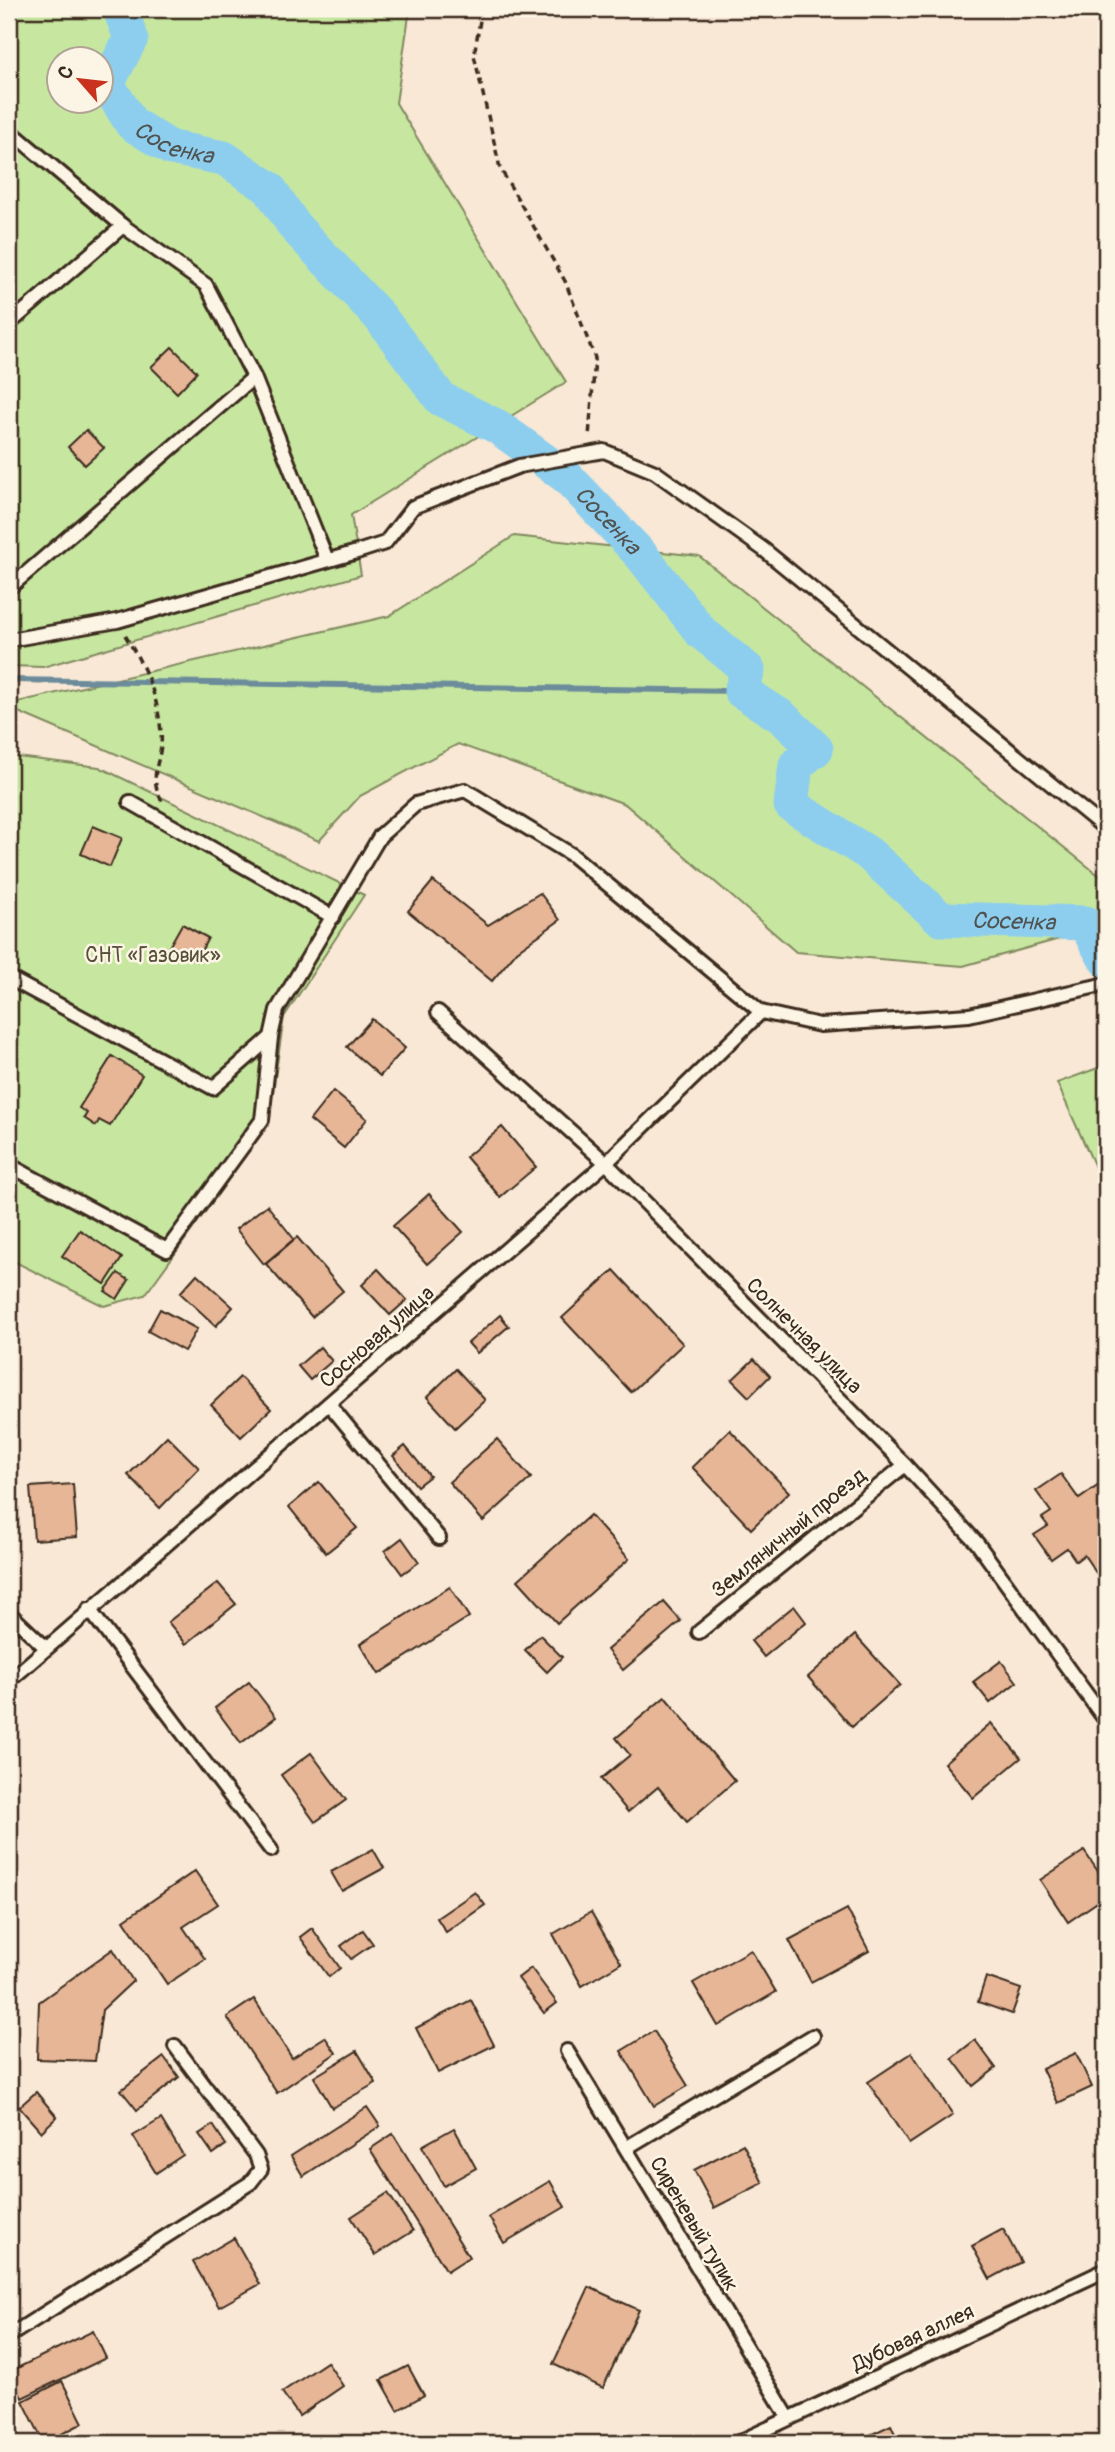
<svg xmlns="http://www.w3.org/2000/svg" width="1115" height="2452" font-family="Pangolin,sans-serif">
	<rect width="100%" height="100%" fill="#f8e8d5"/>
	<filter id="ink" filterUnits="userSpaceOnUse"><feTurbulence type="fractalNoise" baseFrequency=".0143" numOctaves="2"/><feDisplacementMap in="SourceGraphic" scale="14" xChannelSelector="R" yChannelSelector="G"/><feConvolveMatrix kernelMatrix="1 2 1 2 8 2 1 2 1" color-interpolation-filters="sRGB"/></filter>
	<g filter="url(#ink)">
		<g fill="#c7e7a0" stroke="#81885f" stroke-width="2" fill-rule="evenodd">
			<path d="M 9,9 L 410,9 L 396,103 L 566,382 L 351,515 L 361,575 L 43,667 L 9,666 ZM 60,60 L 102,60 L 102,102 L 60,102 Z"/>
			<polygon points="514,536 699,556 1106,881 1106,926 963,966 796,952 625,804 458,744 360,796 319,841 9,708 9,704 389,616"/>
			<polygon points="9,756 99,767 364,895 284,1017 268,1125 145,1295 104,1306 9,1259"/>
			<polygon points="1106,1065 1106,1191 1057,1083"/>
		</g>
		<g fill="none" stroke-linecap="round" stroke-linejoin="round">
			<polyline stroke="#6c8c9b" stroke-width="6" points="9,680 741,691"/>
			<path stroke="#8dceee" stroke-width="35" id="s1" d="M 120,9 L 131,38 L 107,84 L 132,124 L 171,148 L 224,158 L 269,188 L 295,227 L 380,317 L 441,399 L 498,427 L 567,477 L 641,555 L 701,632 L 748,670 L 741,691 L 782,717 L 816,749 L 796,765 L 791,805 L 868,853 L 941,919 L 1085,923 L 1106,960"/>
		</g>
		<g fill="#e6b697" stroke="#3b2a1e" stroke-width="2">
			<polygon points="172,347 197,372 177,393 151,367"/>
			<polygon points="86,430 104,448 85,465 68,447"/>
			<polygon points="93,826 122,838 110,867 81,854"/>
			<polygon points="433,881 488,925 540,893 560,920 517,951 492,981 408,911"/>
			<polygon points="182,924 208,938 196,961 169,947"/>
			<polygon points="372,1019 405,1048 380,1076 347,1047"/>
			<polygon points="112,1056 142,1075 110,1126 99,1120 96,1126 84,1118 87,1113 79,1108"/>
			<polygon points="333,1091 367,1119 344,1148 310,1120"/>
			<polygon points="502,1127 536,1167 500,1197 466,1157"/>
			<polygon points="429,1194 463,1232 427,1264 393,1226"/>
			<polygon points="267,1205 294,1239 264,1264 236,1229"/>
			<polygon points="80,1230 122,1258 105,1284 62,1256"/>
			<polygon points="297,1237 343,1291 312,1317 266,1264"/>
			<polygon points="378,1269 407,1300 390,1315 362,1285"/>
			<polygon points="614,1270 683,1344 631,1392 562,1318"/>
			<polygon points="118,1273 129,1280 117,1299 105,1291"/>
			<polygon points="197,1274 233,1307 216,1326 180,1293"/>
			<polygon points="160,1309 197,1329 184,1351 148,1331"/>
			<polygon points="500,1315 509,1326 477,1353 468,1343"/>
			<polygon points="320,1347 332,1361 310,1380 298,1366"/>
			<polygon points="754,1359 770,1376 749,1397 732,1380"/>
			<polygon points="456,1369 485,1400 455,1428 427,1397"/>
			<polygon points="240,1377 271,1409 241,1437 211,1405"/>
			<polygon points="730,1430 789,1492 751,1529 692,1467"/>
			<polygon points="167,1436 199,1468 160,1508 128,1475"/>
			<polygon points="497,1439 531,1478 483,1521 449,1482"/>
			<polygon points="405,1446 430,1476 417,1486 393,1456"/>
			<polygon points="1061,1474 1079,1499 1099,1485 1106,1496 1106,1521 1101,1525 1106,1532 1105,1586 1084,1555 1076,1561 1067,1548 1051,1559 1034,1535 1048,1526 1042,1518 1051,1512 1036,1491"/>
			<polygon points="319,1482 357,1528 326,1553 289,1507"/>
			<polygon points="73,1484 77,1537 34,1540 30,1487"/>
			<polygon points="590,1515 629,1559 557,1623 518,1580"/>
			<polygon points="402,1538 419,1562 402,1574 385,1551"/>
			<polygon points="218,1583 236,1604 186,1644 168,1622"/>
			<polygon points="450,1587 469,1617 379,1674 360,1644"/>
			<polygon points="664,1602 681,1621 623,1670 607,1650"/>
			<polygon points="794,1606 806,1622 764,1657 751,1641"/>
			<polygon points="540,1635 562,1657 547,1672 525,1650"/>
			<polygon points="855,1635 900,1685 852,1727 808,1677"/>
			<polygon points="1001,1661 1017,1682 990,1703 973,1682"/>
			<polygon points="249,1682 276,1717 241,1743 215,1708"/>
			<polygon points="665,1697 735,1781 687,1822 658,1787 628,1812 601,1779 630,1755 616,1738"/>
			<polygon points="991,1723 1021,1758 973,1798 944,1763"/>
			<polygon points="311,1753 346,1800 315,1822 281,1775"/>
			<polygon points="373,1849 384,1868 342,1891 331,1872"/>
			<polygon points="1084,1851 1106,1883 1106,1896 1068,1922 1040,1880"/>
			<polygon points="195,1871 218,1904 183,1927 205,1959 167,1984 124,1920"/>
			<polygon points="475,1892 485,1905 446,1932 437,1918"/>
			<polygon points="847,1909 869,1951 811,1982 789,1940"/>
			<polygon points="591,1912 621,1963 582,1986 553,1934"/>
			<polygon points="312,1928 340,1968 329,1977 300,1937"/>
			<polygon points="363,1930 373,1944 351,1959 341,1946"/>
			<polygon points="113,1949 133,1981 102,2010 95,2061 37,2059 39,2002"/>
			<polygon points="751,1950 776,1992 718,2026 693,1983"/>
			<polygon points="531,1968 557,2003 544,2013 518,1978"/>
			<polygon points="986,1977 1021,1989 1012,2014 978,2002"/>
			<polygon points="254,1999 292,2058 325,2037 336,2053 277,2093 227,2017"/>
			<polygon points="471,2000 494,2045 438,2073 416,2028"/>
			<polygon points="654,2031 688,2086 654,2106 621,2051"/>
			<polygon points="975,2040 996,2068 973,2086 952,2058"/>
			<polygon points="357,2051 376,2083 332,2108 314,2077"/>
			<polygon points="912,2053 953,2115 909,2144 868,2082"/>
			<polygon points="1076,2053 1092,2087 1058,2103 1042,2069"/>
			<polygon points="164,2057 179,2077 137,2110 121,2090"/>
			<polygon points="36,2092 57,2117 41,2132 19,2107"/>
			<polygon points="367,2107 380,2126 303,2176 291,2156"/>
			<polygon points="161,2119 183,2155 156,2173 133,2136"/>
			<polygon points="213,2125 226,2145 213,2154 199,2134"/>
			<polygon points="454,2128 476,2168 444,2186 422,2146"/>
			<polygon points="393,2134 469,2257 447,2271 370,2149"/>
			<polygon points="743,2144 763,2183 714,2208 694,2170"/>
			<polygon points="550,2181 565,2207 504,2243 489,2217"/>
			<polygon points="388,2193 413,2231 375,2255 351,2217"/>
			<polygon points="1003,2229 1021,2262 990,2279 972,2246"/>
			<polygon points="234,2238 260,2284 219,2307 193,2262"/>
			<polygon points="589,2287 639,2310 603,2388 553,2364"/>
			<polygon points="93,2331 106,2358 22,2398 9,2372"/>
			<polygon points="327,2362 343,2386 299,2416 282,2392"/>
			<polygon points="408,2366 424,2395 398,2410 381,2380"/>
			<polygon points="62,2381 83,2423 44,2443 23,2401"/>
			<polygon points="891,2425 899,2443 874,2443 870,2435"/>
			<polygon points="864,2435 868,2443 848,2443"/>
		</g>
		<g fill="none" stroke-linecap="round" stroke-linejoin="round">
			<defs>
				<g id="service">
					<polyline points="9,130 123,226 206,285 254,377 327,560"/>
					<polyline points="9,324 123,226"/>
					<polyline points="9,588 254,377"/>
					<polyline points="9,640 117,621 357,552 385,543 413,507 519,466 604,451 655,472 763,549 1106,829"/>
					<polyline points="130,802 333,917"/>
					<polyline points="9,978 213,1088 271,1037 277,1010 380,836 416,804 465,790 572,855 761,1012 820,1025 969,1015 1106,984"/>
					<polyline points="438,1012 606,1163 905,1465 977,1543 1106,1721"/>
					<polyline points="9,1165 167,1250 262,1120 271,1037"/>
					<polyline points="329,1404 439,1538"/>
					<polyline points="89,1609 271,1850"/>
					<polyline points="9,1613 45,1647"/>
					<polyline points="699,1632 905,1465"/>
					<polyline points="9,1681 606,1163 761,1012"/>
					<polyline points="567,2051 788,2417"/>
					<polyline points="626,2148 813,2036"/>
					<polyline points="9,2336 250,2183 261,2169 256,2155 175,2046"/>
					<polyline points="737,2443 1106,2270"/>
				</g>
			</defs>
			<use href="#service" stroke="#3b2a1e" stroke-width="18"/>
			<g stroke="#3b2a1e" stroke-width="3.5" stroke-dasharray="7 5" stroke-linecap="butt">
				<polyline points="482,9 474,55 500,168 565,281 595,358 589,437"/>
				<path d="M 125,635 C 145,669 157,691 161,732 C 164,761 146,772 162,801"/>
			</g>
			<use href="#service" stroke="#fcf5e5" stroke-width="12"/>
		</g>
	</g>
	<g text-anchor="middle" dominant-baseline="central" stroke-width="5" stroke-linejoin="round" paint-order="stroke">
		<g font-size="21" fill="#575038" stroke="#fcf5e5">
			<text x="153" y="955">СНТ «Газовик»</text>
		</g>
		<g font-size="21" fill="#3b2a1e" stroke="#fcf5e5">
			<text transform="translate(804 1336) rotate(45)">Солнечная улица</text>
			<text transform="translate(377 1337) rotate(-41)">Сосновая улица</text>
			<text transform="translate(789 1533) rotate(-39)">Земляничный проезд</text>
			<text transform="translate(694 2224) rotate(59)">Сиреневый тупик</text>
			<text transform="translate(913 2338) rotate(-25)">Дубовая аллея</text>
		</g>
		<g font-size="23" font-style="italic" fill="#505352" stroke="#fcf5e5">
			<text stroke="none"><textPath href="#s1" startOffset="177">Сосенка</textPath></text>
			<text stroke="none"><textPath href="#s1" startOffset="765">Сосенка</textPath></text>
			<text stroke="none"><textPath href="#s1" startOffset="1416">Сосенка</textPath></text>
		</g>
	</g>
	<rect width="1115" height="2452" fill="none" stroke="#fcf5e5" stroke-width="35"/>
	<rect x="18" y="18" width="1080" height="2417" fill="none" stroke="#3b2a1e" stroke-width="2.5" filter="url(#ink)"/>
	<g transform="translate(80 80) rotate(298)"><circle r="33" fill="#fcf5e5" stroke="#afa495" stroke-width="2"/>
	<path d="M0-5L12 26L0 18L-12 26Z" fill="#c8321e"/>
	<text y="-10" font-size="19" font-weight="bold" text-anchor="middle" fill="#3b2a1e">С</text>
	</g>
</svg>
